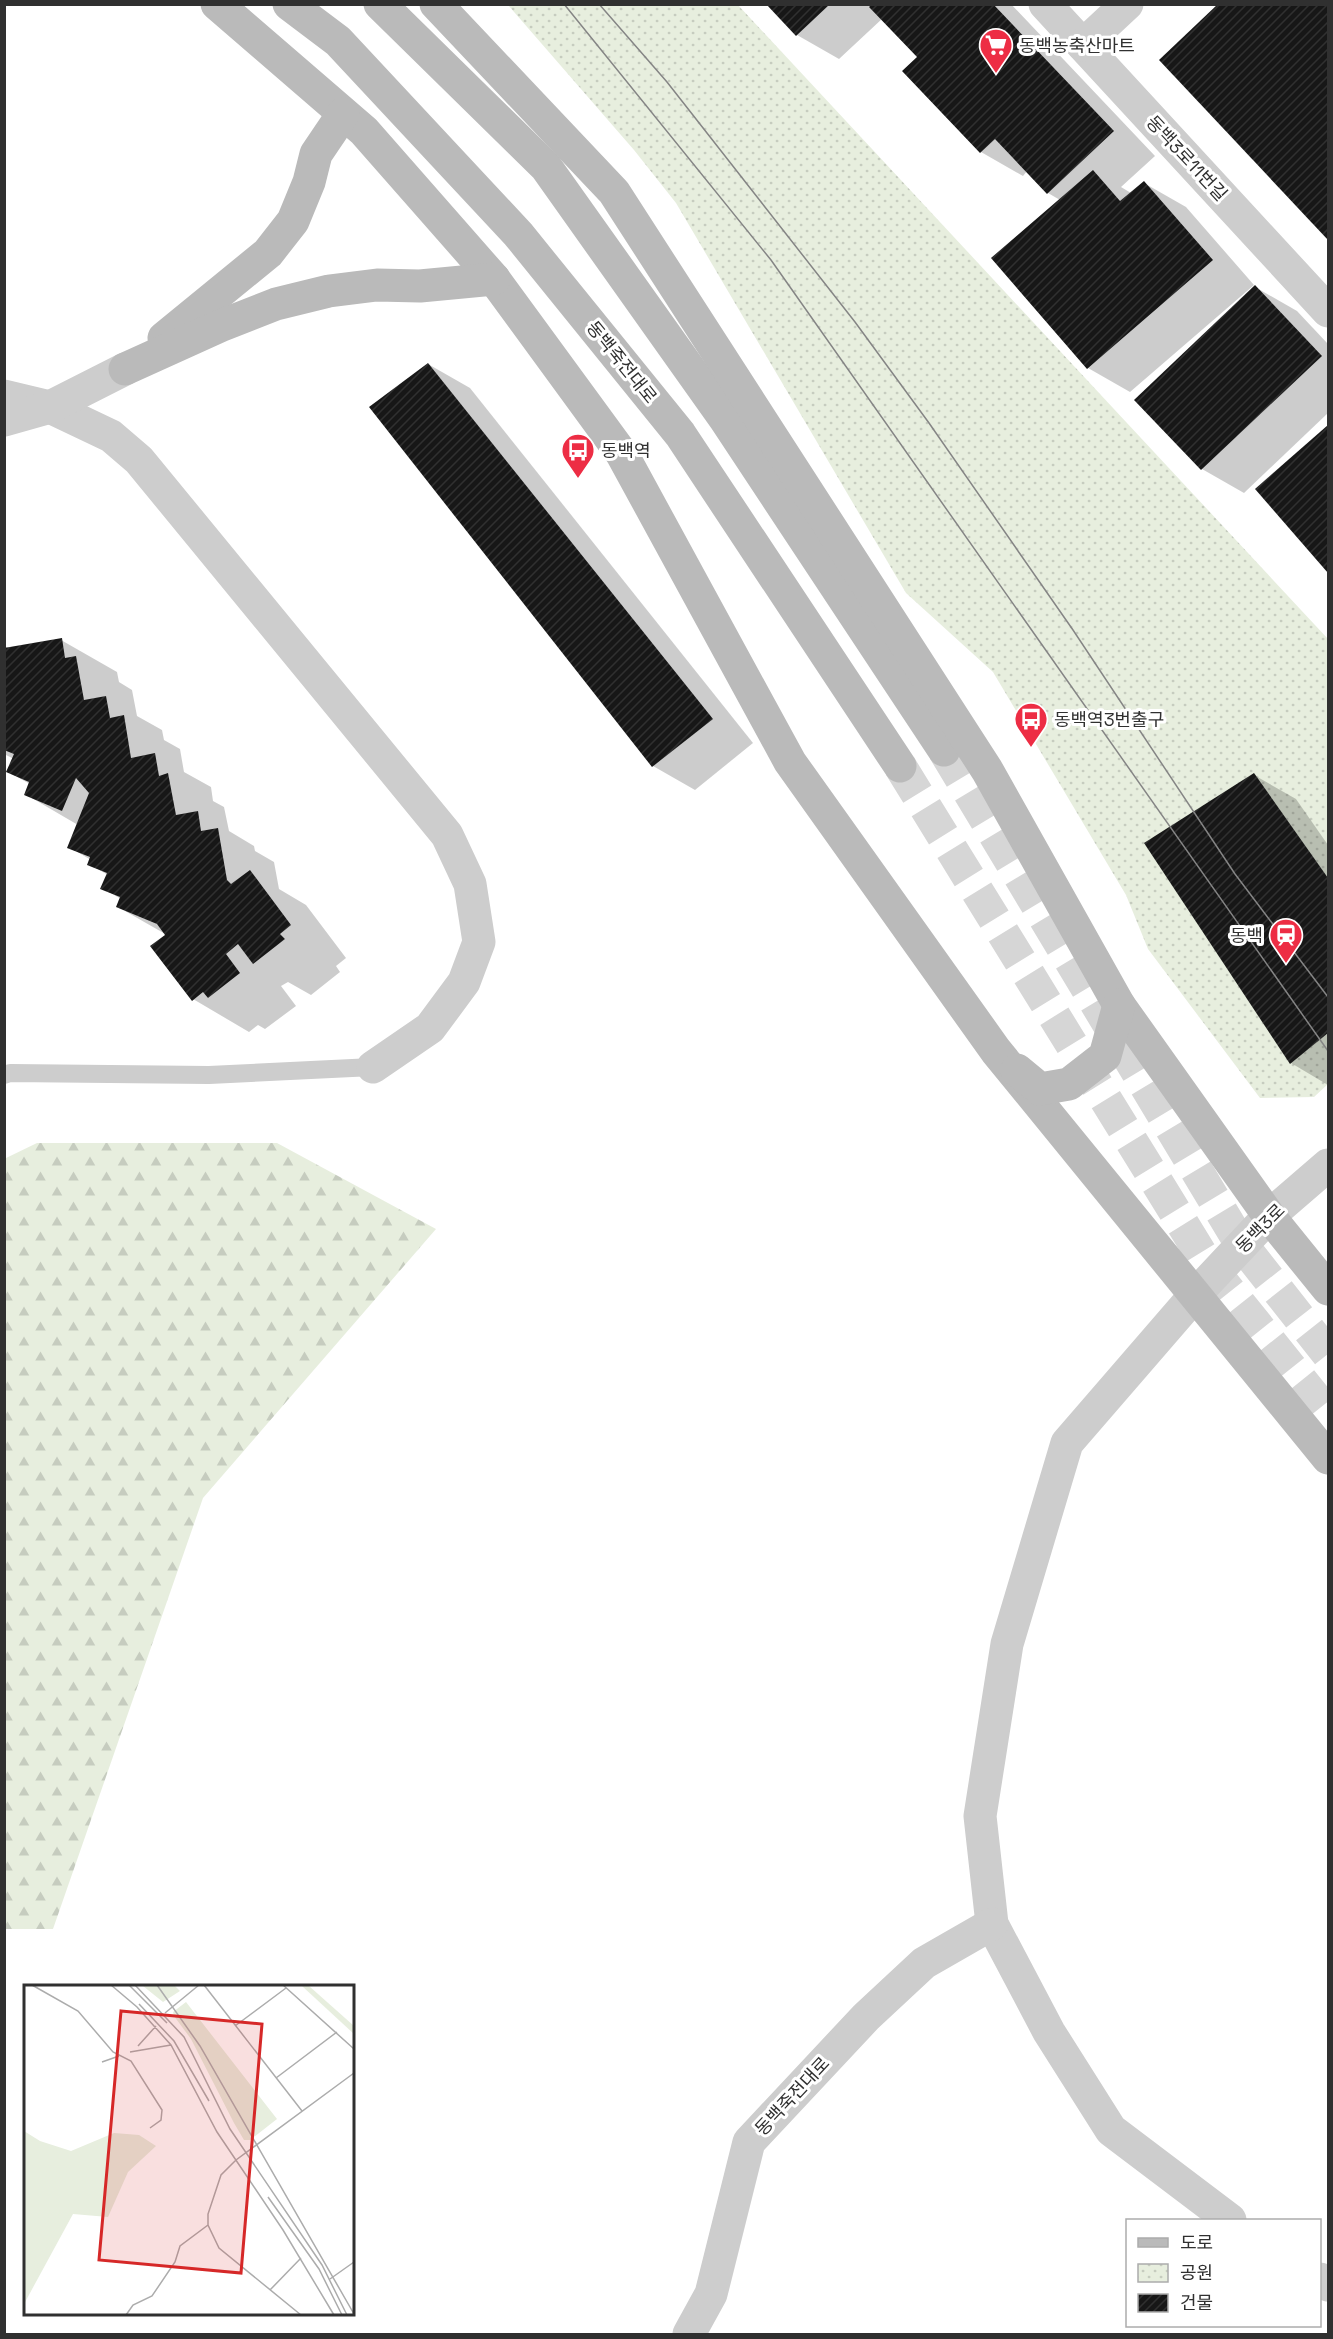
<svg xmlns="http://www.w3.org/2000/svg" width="1333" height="2339" font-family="'Space Grotesk','Noto Sans KR',sans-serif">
	<defs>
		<pattern id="forest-firs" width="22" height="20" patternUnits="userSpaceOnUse" patternTransform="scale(1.5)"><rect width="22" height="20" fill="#e7eede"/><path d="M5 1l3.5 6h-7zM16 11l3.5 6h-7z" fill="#c6ccbf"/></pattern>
		<pattern id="park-dots" width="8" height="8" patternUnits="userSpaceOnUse" patternTransform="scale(1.5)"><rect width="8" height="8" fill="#e7eede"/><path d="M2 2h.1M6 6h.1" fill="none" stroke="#c6ccbf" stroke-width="1.8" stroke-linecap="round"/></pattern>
		<pattern id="building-hatch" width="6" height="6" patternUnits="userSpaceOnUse" patternTransform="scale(1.5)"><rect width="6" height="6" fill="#171717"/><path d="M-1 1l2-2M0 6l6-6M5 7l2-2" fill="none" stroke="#303030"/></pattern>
	</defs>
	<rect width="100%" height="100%" fill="#fff"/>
	<polygon fill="url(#forest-firs)" points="37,1143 277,1143 436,1229 203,1498 53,1929 5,1929 4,1159"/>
	<polygon fill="url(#park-dots)" points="508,5 738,5 1328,639 1328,1084 1314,1097 1260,1098 1148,949 1126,895 993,672 906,593 676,203 634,150"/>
	<g fill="#0003">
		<polygon points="768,4 1011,4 1155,156 1121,187 1131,193 1144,183 1186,207 1254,285 1130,392 1088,368 1060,200 1048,193 1027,171 1023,176 981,152 919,57 883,18 839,59 797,35"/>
		<polygon points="1221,4 1328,4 1328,238 1161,60"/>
		<polygon points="1255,287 1297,311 1328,344 1328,413 1244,493 1202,469 1136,400"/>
		<polygon points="428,364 470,388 753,743 695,790 653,766"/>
		<polygon points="1328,427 1328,570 1257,489"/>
		<polygon points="61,640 117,672 119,682 132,690 137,716 162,730 164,740 180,749 184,772 211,787 213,801 224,807 229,831 254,846 255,851 274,862 279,889 306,905 346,958 336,966 340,972 311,995 288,982 281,986 296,1006 265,1029 258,1025 249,1032 193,999 167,935 118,907 121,899 102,888 108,875 89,864 91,860 69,847 78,825 25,794 30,784 8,772 14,759 4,754 4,646 10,649"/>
		<polygon points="1254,775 1296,799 1328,845 1328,1085 1291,1063"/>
	</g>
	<g fill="url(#building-hatch)">
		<polygon points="766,4 830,4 796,36"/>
		<polygon points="872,4 993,4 1114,131 1047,194 995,139 980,153 902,71 917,57 869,7"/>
		<polygon points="1218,4 1328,4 1328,240 1159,60"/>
		<polygon points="1093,170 1120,201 1144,181 1213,260 1087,369 991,258"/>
		<polygon points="1255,285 1322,356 1201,470 1134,400"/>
		<polygon points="428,363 713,719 652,767 369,407"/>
		<polygon points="1328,425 1328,573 1255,489"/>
		<polygon points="62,638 65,658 76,656 84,700 106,696 110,718 124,715 131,758 155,753 159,776 168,773 176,815 198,811 201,831 218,828 227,880 231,884 250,870 291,925 280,934 285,939 253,964 238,944 226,954 240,973 208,998 203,992 192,1001 150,946 165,935 157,924 116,907 120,897 100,889 107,873 87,865 90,857 67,848 89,793 76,778 62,811 24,795 29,782 6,772 14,754 4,750 4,648"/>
		<polygon points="1254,773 1328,878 1328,1033 1290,1064 1144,843"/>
	</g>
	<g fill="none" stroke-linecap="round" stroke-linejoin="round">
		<g stroke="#d6d6d6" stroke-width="33" stroke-dasharray="33 16" stroke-linecap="butt">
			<polyline points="944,750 1239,1241 1328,1354"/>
			<polyline points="900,766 1206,1262 1328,1414"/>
		</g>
		<polyline stroke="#cdcdcd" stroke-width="18" points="4,1075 10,1073 209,1075 373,1067"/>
		<g stroke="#cdcdcd" stroke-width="33">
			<polyline points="1045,4 1328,311"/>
			<polyline points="1083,45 1127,4"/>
			<polyline points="4,396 50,407 111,436 139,460 447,835 470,884 479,942 464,982 430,1028 373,1067"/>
			<polyline points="4,420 50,407 125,369"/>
			<polyline points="1195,1295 1067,1443 1007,1644 980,1816 992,1924 1049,2032 1111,2130 1230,2220"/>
			<polyline points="1320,2279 1328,2285"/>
			<polyline points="689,2334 711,2294 749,2142 866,2017 924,1963 992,1924"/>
		</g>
		<polyline stroke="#cdcdcd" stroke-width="33" points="1195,1295 1269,1216 1328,1165"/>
		<g stroke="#bababa" stroke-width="33">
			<polyline points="217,4 364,131 494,279 622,454 790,762 996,1051 1328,1458"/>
			<polyline points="289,4 338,41 518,234 680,434 900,766"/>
			<polyline points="380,4 546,167 725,419 944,750"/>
			<polyline points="436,4 614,192 987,770 1119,1005 1269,1216 1328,1289"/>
			<polyline points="164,338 268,253 293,221 309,182 316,154 343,114"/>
			<polyline points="125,369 220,326 276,304 329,291 377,285 420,286 494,279"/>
			<polyline points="1017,1070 1040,1089 1069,1084 1105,1056 1119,1005"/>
		</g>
		<g stroke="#858585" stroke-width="1.5">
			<polyline points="564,4 771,260 1328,1051"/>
			<polyline points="599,4 667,82 855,322 929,423 1073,630 1235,874 1328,997"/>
		</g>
	</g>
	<defs>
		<symbol id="supermarket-pin" viewBox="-11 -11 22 30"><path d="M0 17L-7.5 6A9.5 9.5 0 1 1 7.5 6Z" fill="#ed2d44" stroke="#fff"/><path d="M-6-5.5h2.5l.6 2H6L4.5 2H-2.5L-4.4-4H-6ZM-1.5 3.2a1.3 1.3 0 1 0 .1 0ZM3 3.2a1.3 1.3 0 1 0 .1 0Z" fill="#fff"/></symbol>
		<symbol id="bus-pin" viewBox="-11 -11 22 30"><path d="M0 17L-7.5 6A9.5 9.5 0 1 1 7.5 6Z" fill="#ed2d44" stroke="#fff"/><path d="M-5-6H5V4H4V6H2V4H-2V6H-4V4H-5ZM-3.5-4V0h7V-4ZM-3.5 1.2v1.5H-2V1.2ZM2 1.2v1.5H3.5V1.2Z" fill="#fff"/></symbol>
		<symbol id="station-pin" viewBox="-11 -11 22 30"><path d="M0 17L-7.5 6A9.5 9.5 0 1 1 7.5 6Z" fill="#ed2d44" stroke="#fff"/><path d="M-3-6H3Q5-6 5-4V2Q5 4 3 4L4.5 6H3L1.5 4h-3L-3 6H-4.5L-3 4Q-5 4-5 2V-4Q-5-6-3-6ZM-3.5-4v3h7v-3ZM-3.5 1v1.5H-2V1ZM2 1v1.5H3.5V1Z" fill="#fff"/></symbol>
	</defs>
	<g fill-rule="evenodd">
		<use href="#supermarket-pin" x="977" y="26" width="38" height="52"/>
		<use href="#bus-pin" x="559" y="431" width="38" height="52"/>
		<use href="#bus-pin" x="1012" y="700" width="38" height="52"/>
		<use href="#station-pin" x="1267" y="916" width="38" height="52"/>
	</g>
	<g text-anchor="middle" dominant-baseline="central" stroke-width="6" stroke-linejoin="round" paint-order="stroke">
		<g font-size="18" fill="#303030" stroke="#fff" text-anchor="start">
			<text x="1019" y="45">동백농축산마트</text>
			<text x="601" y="450">동백역</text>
			<text x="1054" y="719">동백역3번출구</text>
			<text x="1263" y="935" text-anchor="end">동백</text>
		</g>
		<g font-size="18" fill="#303030" stroke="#fff">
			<text transform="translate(1187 158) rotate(47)">동백3로11번길</text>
			<text transform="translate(622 362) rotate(51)">동백죽전대로</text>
			<text transform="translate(1260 1228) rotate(-45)">동백3로</text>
			<text transform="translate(792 2096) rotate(-47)">동백죽전대로</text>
		</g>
	</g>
	<g transform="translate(24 1985)">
		<rect width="330" height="330" fill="#fff"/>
		<path d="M 278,1 L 285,1 L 330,41 L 330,49 Z" fill="#e7eede"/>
		<path d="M 0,146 L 16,156 L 47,166 L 90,148 L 115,150 L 132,161 L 104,187 L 84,232 L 49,229 L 0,319 Z" fill="#e7eede"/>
		<path d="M 119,1 L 151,1 L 156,6 L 139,17 ZM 162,17 L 253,134 L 226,155 L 220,155 L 210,138 L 167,54 L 150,31 L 149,27 Z" fill="#e7eede"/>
		<path fill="none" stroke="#acacac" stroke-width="1.5" d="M 8,0 L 54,26 L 89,67 L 107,76 L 138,125 L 137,135 L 126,143M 87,0 L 113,22 L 147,60 L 193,147 L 259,245 L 310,330M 105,0 L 143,38M 111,0 L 160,52 L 206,144 L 298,280 L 323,330M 133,0 L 176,61 L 330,329M 180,0 L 278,126M 259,0 L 330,64M 115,19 L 150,56 L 185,116M 141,28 L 175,0M 211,41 L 262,3M 114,61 L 132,41M 106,67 L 147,60M 78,77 L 95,71M 252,93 L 313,47M 244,212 L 295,284 L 318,330M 306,294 L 330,277M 246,305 L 277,273M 102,330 L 109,320 L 128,311 L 151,277 L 156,261 L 184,240M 277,330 L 195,263 L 184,240 L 184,229 L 197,190 L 212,175 L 330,88"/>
		<path fill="#d62828" fill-opacity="0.15" stroke="#d62828" stroke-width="3" d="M 97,26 L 238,39 L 217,288 L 75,275 Z"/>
		<rect width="330" height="330" fill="none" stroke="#303030" stroke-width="3"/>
	</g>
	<rect width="1333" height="2339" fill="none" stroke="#303030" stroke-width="12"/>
	<rect x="1126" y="2219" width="195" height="108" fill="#ffffff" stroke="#acacac" stroke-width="1.5"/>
	<rect x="1138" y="2238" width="30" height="9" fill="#bababa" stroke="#acacac" stroke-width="1.5"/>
	<text x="1180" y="2249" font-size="18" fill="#303030">도로</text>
	<rect x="1138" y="2264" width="30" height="18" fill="url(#park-dots)" stroke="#acacac" stroke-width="1.5"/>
	<text x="1180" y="2279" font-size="18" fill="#303030">공원</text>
	<rect x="1138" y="2294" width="30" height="18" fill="url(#building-hatch)" stroke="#acacac" stroke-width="1.5"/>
	<text x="1180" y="2309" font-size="18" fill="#303030">건물</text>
</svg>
